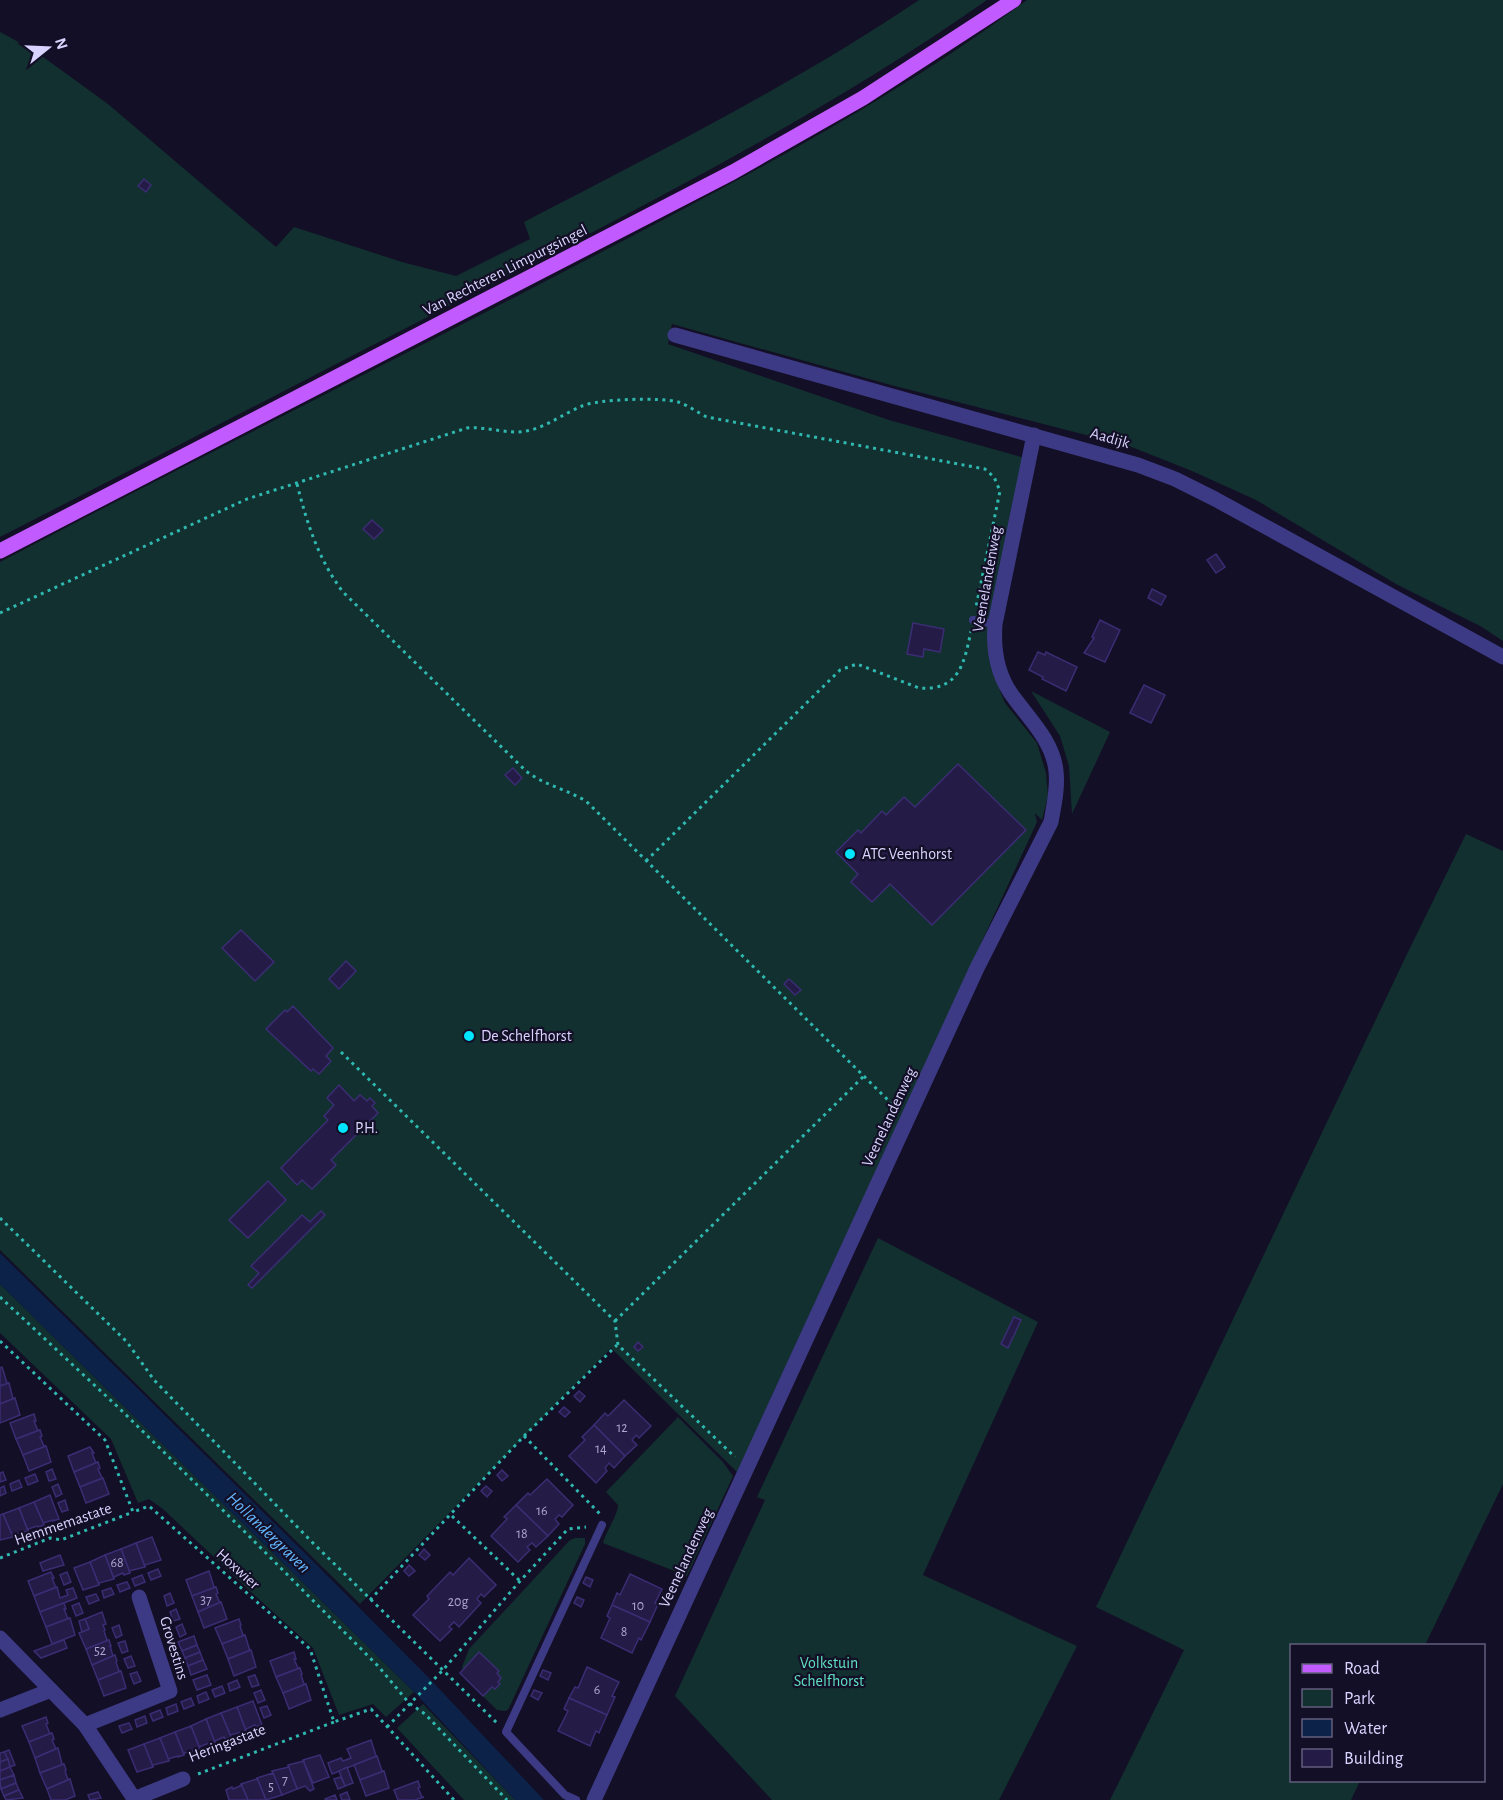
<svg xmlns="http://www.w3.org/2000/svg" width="1503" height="1800" font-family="'Alegreya Sans',sans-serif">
	<rect width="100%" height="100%" fill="#130f26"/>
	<g fill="#12302f">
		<path d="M 919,0 L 987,0 C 832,109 661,197 492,284 C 328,368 164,453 0,537 L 0,32 L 35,51 L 108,104 L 276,247 L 294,227 L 402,262 L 456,276 L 530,239 L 524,222 C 658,152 793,85 919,0 Z"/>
		<path d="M 1027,0 L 1503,0 L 1503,641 L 1482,627 L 1396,584 L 1256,500 L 1192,471 L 1129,446 L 891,385 L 672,324 L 668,344 L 889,420 L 1025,458 L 1012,528 L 996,681 L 1005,703 L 1037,743 L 1046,773 L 1048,796 L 1042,820 L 1035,813 L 1037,822 L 737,1472 L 611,1348 L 360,1604 L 0,1250 L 0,562 C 196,459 395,360 592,257 C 741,179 891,101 1027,0 Z"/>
		<polygon points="1031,691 1110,732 1072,814 1069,766 1060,736"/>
		<polygon points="1466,834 1503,851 1503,1484 1425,1645 1292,1646 1292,1780 1360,1781 1351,1800 1110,1800 1184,1650 1096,1607 1408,952"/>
		<polygon points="878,1238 1038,1322 923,1575 1077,1646 999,1800 772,1800 675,1696 765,1500 757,1497"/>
		<polygon points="0,1284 414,1692 386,1717 373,1704 339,1715 313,1648 251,1592 163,1509 149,1499 138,1503 111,1439 0,1333"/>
		<path d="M 678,1417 L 722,1461 L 733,1476 L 687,1576 L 603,1543 C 606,1531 618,1515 618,1505 L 606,1492 Z"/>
		<polygon points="575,1538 585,1538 585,1544 509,1708 506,1711 497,1710 464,1678 462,1667 469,1649 570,1540"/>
		<polygon points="423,1704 515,1800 464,1800 397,1728"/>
	</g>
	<polygon fill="#0c2248" points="0,1253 312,1560 429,1678 544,1800 515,1800 414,1692 0,1284"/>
	<g fill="#241b47" stroke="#3b2d73" stroke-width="1.5">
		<polygon points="144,179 151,185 146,192 138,186"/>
		<polygon points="372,520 383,530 374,539 363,529"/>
		<polygon points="1216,554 1225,567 1216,573 1207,560"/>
		<polygon points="1152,589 1166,596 1161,605 1148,598"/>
		<polygon points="1100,620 1120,630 1105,662 1084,653 1094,638 1092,637"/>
		<polygon points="913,623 944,629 940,652 924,649 923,657 907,654"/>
		<polygon points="1038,652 1045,655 1046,652 1077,667 1066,691 1042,679 1043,677 1029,670"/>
		<polygon points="1144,685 1165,695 1151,723 1130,713"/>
		<polygon points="958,764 1026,830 932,925 890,884 872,902 851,882 858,874 836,852 858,830 861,833 882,811 886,815 904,797 915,807"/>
		<polygon points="513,768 522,778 515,785 505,775"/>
		<polygon points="241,930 274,962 255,981 222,948"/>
		<polygon points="346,961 356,971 339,989 329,979"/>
		<polygon points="789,979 801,990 795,995 784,984"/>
		<polygon points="293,1006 333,1048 326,1056 331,1061 319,1074 313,1069 311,1071 266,1029 285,1010 287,1012"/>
		<polygon points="339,1085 354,1101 360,1095 367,1101 370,1098 375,1103 372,1106 378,1113 331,1160 336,1165 312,1189 302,1180 297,1185 281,1168 328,1120 324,1116 334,1105 327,1098"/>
		<polygon points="268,1181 286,1200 248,1238 229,1220"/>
		<polygon points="321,1211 325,1215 252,1288 248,1285 259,1273 251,1266 302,1215 310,1222"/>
		<polygon points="1014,1317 1021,1320 1008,1348 1001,1344"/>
		<polygon points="638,1342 643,1347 638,1351 634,1347"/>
		<polygon points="2,1367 7,1383 9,1383 0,1386 0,1368"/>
		<polygon points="9,1383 13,1399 15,1398 0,1404 0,1386"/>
		<polygon points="579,1391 585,1396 580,1402 574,1396"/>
		<polygon points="15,1398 20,1415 0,1423 0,1404"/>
		<polygon points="624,1400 651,1426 639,1438 636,1435 632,1440 637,1445 625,1456 594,1425 605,1413 608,1416"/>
		<polygon points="564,1407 570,1412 565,1417 559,1412"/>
		<polygon points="34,1414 36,1421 34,1421 38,1431 40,1430 16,1439 10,1423"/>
		<polygon points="594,1425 625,1456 614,1468 609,1463 605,1468 607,1471 596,1483 569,1456 585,1440 582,1437"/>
		<polygon points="40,1430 42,1436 40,1437 44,1446 46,1446 23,1455 16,1439"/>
		<polygon points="46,1446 51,1462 29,1471 23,1455"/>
		<polygon points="90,1447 94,1453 92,1453 96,1463 98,1462 74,1472 68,1456"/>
		<polygon points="98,1462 100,1468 98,1469 102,1478 103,1478 80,1487 74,1472"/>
		<polygon points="52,1469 56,1479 49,1481 46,1472"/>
		<polygon points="502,1470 508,1476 502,1481 497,1475"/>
		<polygon points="3,1472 6,1480 0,1482 0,1473"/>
		<polygon points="35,1474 38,1481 28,1485 25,1478"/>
		<polygon points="103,1478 109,1494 86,1503 80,1487"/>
		<polygon points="547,1479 573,1505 562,1517 559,1515 555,1519 559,1524 548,1536 516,1505 528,1493 530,1495"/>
		<polygon points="19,1480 22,1487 12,1491 10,1484"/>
		<polygon points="58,1484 62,1494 56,1497 52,1487"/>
		<polygon points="4,1486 6,1493 0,1496 0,1488"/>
		<polygon points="486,1486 492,1491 487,1497 481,1491"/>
		<polygon points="50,1495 59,1519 53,1521 53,1520 43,1523 44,1525 34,1502"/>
		<polygon points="65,1500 68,1510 62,1512 58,1503"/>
		<polygon points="34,1502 44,1525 38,1527 37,1526 28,1529 28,1531 19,1508"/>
		<polygon points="516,1505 548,1536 536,1547 532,1543 527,1547 530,1550 518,1562 491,1536 507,1519 504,1517"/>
		<polygon points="19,1508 28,1531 12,1535 13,1537 3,1514"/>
		<polygon points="3,1514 13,1537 0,1540 0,1515"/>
		<polygon points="152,1537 161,1560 145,1565 145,1567 136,1543"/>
		<polygon points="136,1543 145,1567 129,1571 130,1573 121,1549"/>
		<polygon points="121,1549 130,1573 124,1575 123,1573 114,1577 114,1579 105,1555"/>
		<polygon points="424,1549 430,1555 425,1560 419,1555"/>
		<polygon points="60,1555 64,1565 43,1571 40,1563"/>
		<polygon points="105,1555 114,1579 99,1583 99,1585 90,1562"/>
		<polygon points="469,1558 496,1585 484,1597 481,1594 477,1599 481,1603 459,1627 454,1622 449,1627 452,1629 440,1641 413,1615 429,1599 427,1596 450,1572 453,1575"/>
		<polygon points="90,1562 99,1585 83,1590 74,1568"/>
		<polygon points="409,1565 415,1571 409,1576 404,1571"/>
		<polygon points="158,1569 161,1576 151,1580 148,1573"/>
		<polygon points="209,1571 214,1587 216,1587 192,1596 186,1580"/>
		<polygon points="51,1572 54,1578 52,1578 56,1588 57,1587 34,1596 28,1581"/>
		<polygon points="67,1572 71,1582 64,1585 60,1575"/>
		<polygon points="630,1574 662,1589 655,1603 658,1604 650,1622 612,1605 617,1593 620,1595"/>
		<polygon points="142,1575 145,1582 135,1586 132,1579"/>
		<polygon points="586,1577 593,1580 590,1587 583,1583"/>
		<polygon points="127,1582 130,1588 120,1592 117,1585"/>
		<polygon points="57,1587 60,1598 68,1595 66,1590 73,1588 77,1598 40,1612 34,1596"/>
		<polygon points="216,1587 218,1593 216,1594 220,1603 221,1602 198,1612 192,1596"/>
		<polygon points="111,1588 114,1594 104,1598 102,1591"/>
		<polygon points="170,1593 174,1603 167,1606 164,1596"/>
		<polygon points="96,1594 99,1600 89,1604 86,1597"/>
		<polygon points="577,1597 584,1600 581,1607 574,1603"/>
		<polygon points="221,1602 227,1619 204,1628 198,1612"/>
		<polygon points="64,1603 66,1609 64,1609 68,1619 70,1618 46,1627 40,1612"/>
		<polygon points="79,1603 83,1613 76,1616 72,1606"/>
		<polygon points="612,1605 650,1622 641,1640 639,1638 632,1653 601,1638 610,1618 607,1616"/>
		<polygon points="176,1609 180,1619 173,1621 170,1612"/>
		<polygon points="102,1612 106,1624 103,1625 105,1630 104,1631 107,1640 109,1640 86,1649 79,1633 89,1629 85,1619"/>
		<polygon points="70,1618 75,1635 52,1644 46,1627"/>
		<polygon points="85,1619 89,1629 82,1632 79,1621"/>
		<polygon points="239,1619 241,1625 240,1626 243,1635 245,1635 222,1644 215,1628"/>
		<polygon points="182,1624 186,1634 180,1637 176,1627"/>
		<polygon points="119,1625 122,1635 116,1638 112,1628"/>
		<polygon points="245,1635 250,1651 251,1650 228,1659 222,1644"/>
		<polygon points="194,1636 197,1645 182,1651 178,1642"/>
		<polygon points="64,1640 67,1648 41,1658 34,1651"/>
		<polygon points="109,1640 111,1646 110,1646 113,1656 115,1655 92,1665 86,1649"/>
		<polygon points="125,1641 128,1651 122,1653 118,1643"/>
		<polygon points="197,1645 200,1652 185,1658 182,1651"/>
		<polygon points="251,1650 256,1667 234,1676 228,1659"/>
		<polygon points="200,1652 203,1660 188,1666 185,1658"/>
		<polygon points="294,1652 296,1659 294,1659 298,1668 300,1668 276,1677 270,1661"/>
		<polygon points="479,1652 499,1671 497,1673 501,1678 498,1682 500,1684 495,1689 492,1687 483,1696 460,1673"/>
		<polygon points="115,1655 117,1661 116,1662 119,1671 121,1671 98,1680 92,1665"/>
		<polygon points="131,1656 135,1666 128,1668 124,1659"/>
		<polygon points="203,1660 207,1669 191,1675 188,1666"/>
		<polygon points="587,1667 619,1682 612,1696 615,1697 607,1715 569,1698 575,1687 578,1688"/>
		<polygon points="300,1668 302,1674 301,1675 304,1684 306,1684 283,1693 276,1677"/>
		<polygon points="543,1670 551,1673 548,1680 540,1676"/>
		<polygon points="121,1671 126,1688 104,1696 98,1680"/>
		<polygon points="137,1672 141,1681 134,1684 130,1674"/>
		<polygon points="207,1675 211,1685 197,1690 193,1680"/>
		<polygon points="255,1675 259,1685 252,1687 248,1677"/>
		<polygon points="237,1680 240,1687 230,1691 228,1684"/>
		<polygon points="306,1684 311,1700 289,1709 283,1693"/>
		<polygon points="222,1686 225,1693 215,1697 212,1690"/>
		<polygon points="261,1690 265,1700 258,1703 254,1693"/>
		<polygon points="534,1690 542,1693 538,1700 531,1696"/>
		<polygon points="206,1692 209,1699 199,1703 197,1696"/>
		<polygon points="191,1698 194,1705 184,1709 181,1702"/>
		<polygon points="569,1698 607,1715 599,1733 596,1731 590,1746 558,1731 568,1711 564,1709"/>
		<polygon points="253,1701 262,1725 256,1727 255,1725 246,1729 246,1731 237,1707"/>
		<polygon points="176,1704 178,1711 168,1715 166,1708"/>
		<polygon points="267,1706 271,1715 264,1718 260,1708"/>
		<polygon points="237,1707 246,1731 230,1735 231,1737 221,1713"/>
		<polygon points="160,1710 163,1717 153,1721 150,1714"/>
		<polygon points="221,1713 231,1737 225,1739 224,1737 215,1741 215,1743 206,1719"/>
		<polygon points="145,1716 147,1723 137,1727 135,1720"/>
		<polygon points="46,1717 48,1723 46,1724 50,1734 52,1733 29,1742 22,1726"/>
		<polygon points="206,1719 215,1743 209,1745 209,1743 199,1747 200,1749 191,1726"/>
		<polygon points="129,1723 132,1729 122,1733 119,1726"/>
		<polygon points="191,1726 200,1749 184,1753 184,1755 175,1732"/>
		<polygon points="175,1732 184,1755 178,1757 178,1756 168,1759 169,1761 160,1738"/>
		<polygon points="52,1733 54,1739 52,1740 56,1749 58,1748 35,1758 29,1742"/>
		<polygon points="160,1738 169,1761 153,1765 153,1767 144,1744"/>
		<polygon points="371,1740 376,1756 377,1756 332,1774 328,1763 341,1758 343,1761 351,1758 347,1749"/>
		<polygon points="144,1744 153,1767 137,1772 128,1750"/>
		<polygon points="58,1748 62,1764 64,1764 40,1773 35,1758"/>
		<polygon points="9,1750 15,1765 10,1767 4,1752"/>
		<polygon points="4,1752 8,1759 0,1762 0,1753"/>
		<polygon points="320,1755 329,1777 313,1783 303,1760"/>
		<polygon points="377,1756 382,1771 384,1771 360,1780 354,1765"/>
		<polygon points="8,1759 10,1767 0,1771 0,1762"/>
		<polygon points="303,1760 314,1789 310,1791 305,1786 297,1789 288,1765 304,1761"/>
		<polygon points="64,1764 66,1770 65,1771 68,1780 70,1779 47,1789 40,1773"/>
		<polygon points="288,1765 297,1789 282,1795 272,1771 289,1767"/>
		<polygon points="10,1767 14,1775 0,1780 0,1771"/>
		<polygon points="347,1767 353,1783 345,1786 339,1771"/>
		<polygon points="272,1771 282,1795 266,1800 257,1778 273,1773"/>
		<polygon points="384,1771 389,1788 366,1796 360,1780"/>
		<polygon points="14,1775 16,1783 1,1789 0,1780"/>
		<polygon points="341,1777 345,1786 338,1789 334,1779"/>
		<polygon points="257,1778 266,1800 248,1800 241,1784 257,1779"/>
		<polygon points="70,1779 75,1796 65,1800 51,1800 47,1789"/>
		<polygon points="418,1781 420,1787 418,1788 422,1797 424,1797 415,1800 398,1800 394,1790"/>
		<polygon points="16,1783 19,1790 4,1796 1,1789"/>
		<polygon points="241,1784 248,1800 229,1800 226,1790 232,1787 233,1789 242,1785"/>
		<polygon points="19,1790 23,1798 6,1800 4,1796"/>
		<polygon points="98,1792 101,1798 90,1800 88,1795"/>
		<polygon points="347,1792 350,1800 342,1800 340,1795"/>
		<polygon points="335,1795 337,1800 326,1800 325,1799"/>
	</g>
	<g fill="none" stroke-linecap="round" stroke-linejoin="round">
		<g stroke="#2fb8b0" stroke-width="3" stroke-dasharray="3 4.5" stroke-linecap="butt">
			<path d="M 297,484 C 307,523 318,559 343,592 L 526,771 C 544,785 566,789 586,801 L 895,1107"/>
			<path d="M 0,613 L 247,499 L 467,428 C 488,426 510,436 531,430 C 549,425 565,413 582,406 C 597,399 662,397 678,402 C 688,405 698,413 707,417 L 985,469 L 994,477 L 1000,491 L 976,607"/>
			<path d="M 646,861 L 840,670 L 857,664 L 919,688 C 959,691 964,664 971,631"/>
			<polyline points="341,1052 615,1321 618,1345 735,1457"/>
			<polyline points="0,1218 127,1342 154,1380 312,1542 498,1724"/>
			<polyline points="0,1297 120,1409 245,1532 379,1667 409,1703 425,1714 507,1800"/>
			<polyline points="615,1321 864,1076"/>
			<polyline points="0,1341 105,1440 133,1512 149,1506 310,1649 334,1722 371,1709 454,1800"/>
			<polyline points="524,1436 600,1514"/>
			<polyline points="452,1516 520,1581"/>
			<polyline points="0,1558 50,1538 61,1540 133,1512"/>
			<polyline points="370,1600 524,1436 617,1345"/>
			<polyline points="387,1727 443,1670 520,1581 568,1529 586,1527"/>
			<polyline points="198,1774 334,1722"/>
		</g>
		<g stroke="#3d3a85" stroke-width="8">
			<polyline points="973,620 995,624"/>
			<polyline points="576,1800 565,1795 506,1732 602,1525"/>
		</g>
		<g stroke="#3d3a85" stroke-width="15">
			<polyline points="675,335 1138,465 1175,479 1215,499 1503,657"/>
			<polyline points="0,1638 85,1725 135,1800"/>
			<polyline points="0,1710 51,1690"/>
			<polyline points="85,1725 170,1691 139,1597"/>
			<polyline points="134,1799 183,1779"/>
			<path d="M 594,1800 L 977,968 L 1051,822 C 1054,805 1058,788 1056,771 C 1053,742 1031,721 1015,699 C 998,678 993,651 995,624 L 1034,435"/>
		</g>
		<polyline stroke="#c25bff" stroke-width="15" points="0,551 733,172 863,98 1014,0"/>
	</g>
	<g fill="#00e5ff" stroke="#130f26" stroke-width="2">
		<circle cx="850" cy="854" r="6"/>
		<circle cx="469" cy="1036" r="6"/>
		<circle cx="343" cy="1128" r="6"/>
	</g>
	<g text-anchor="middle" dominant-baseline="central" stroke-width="4.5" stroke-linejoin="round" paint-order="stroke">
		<g font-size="14" fill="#aca6d1">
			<text x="622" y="1428">12</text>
			<text x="601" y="1449">14</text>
			<text x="542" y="1511">16</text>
			<text x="522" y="1534">18</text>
			<text x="117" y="1563">68</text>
			<text x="206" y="1600">37</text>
			<text x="458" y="1602">20g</text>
			<text x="638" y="1606">10</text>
			<text x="624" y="1632">8</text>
			<text x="100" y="1651">52</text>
			<text x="597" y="1690">6</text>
			<text x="285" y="1780">7</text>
			<text x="271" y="1787">5</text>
		</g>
		<g font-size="16" fill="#d9d4ff" stroke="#130f26">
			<text transform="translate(505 270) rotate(-27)">Van Rechteren Limpurgsingel</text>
			<text transform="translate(1110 438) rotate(16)">Aadijk</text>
			<text transform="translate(987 579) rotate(-80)">Veenelandenweg</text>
			<text transform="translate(889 1117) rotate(-65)">Veenelandenweg</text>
			<text transform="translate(63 1524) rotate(-19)">Hemmemastate</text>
			<text transform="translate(686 1558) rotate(-65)">Veenelandenweg</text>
			<text transform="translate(238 1569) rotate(42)">Hoxwier</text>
			<text transform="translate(174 1648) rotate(73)">Grovestins</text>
			<text transform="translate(227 1743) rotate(-21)">Heringastate</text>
		</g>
		<g font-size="16" fill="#d9d4ff" stroke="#130f26" text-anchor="start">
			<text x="862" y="854">ATC Veenhorst</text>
			<text x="481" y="1036">De Schelfhorst</text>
			<text x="355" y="1128">P.H.</text>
		</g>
		<g font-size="16" fill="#5fe0c0" stroke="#130f26">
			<text x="829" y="1663">Volkstuin<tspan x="829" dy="18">Schelfhorst</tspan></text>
		</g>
		<g font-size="18" font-style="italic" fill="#62b6ff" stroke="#130f26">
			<text transform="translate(268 1533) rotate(44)">Hollandergraven</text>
		</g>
	</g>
	<rect x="1290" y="1644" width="195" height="138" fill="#130f26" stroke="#625e7d" stroke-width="1.5"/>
	<rect x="1302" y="1664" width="30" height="9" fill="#c25bff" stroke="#625e7d" stroke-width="1.5"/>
	<text x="1344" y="1674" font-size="18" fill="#d9d4ff">Road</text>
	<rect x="1302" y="1689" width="30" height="18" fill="#12302f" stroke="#625e7d" stroke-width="1.5"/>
	<text x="1344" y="1704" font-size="18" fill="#d9d4ff">Park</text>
	<rect x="1302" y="1719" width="30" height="18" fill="#0c2248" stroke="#625e7d" stroke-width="1.5"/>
	<text x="1344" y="1734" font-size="18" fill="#d9d4ff">Water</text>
	<rect x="1302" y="1749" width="30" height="18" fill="#241b47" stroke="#625e7d" stroke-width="1.5"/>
	<text x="1344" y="1764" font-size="18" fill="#d9d4ff">Building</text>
	<g transform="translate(48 48) rotate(72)" stroke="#130f26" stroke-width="4.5" paint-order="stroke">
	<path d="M0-4.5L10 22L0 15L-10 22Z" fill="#d9d4ff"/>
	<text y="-9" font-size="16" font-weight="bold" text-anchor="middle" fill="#d9d4ff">N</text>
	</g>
</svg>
